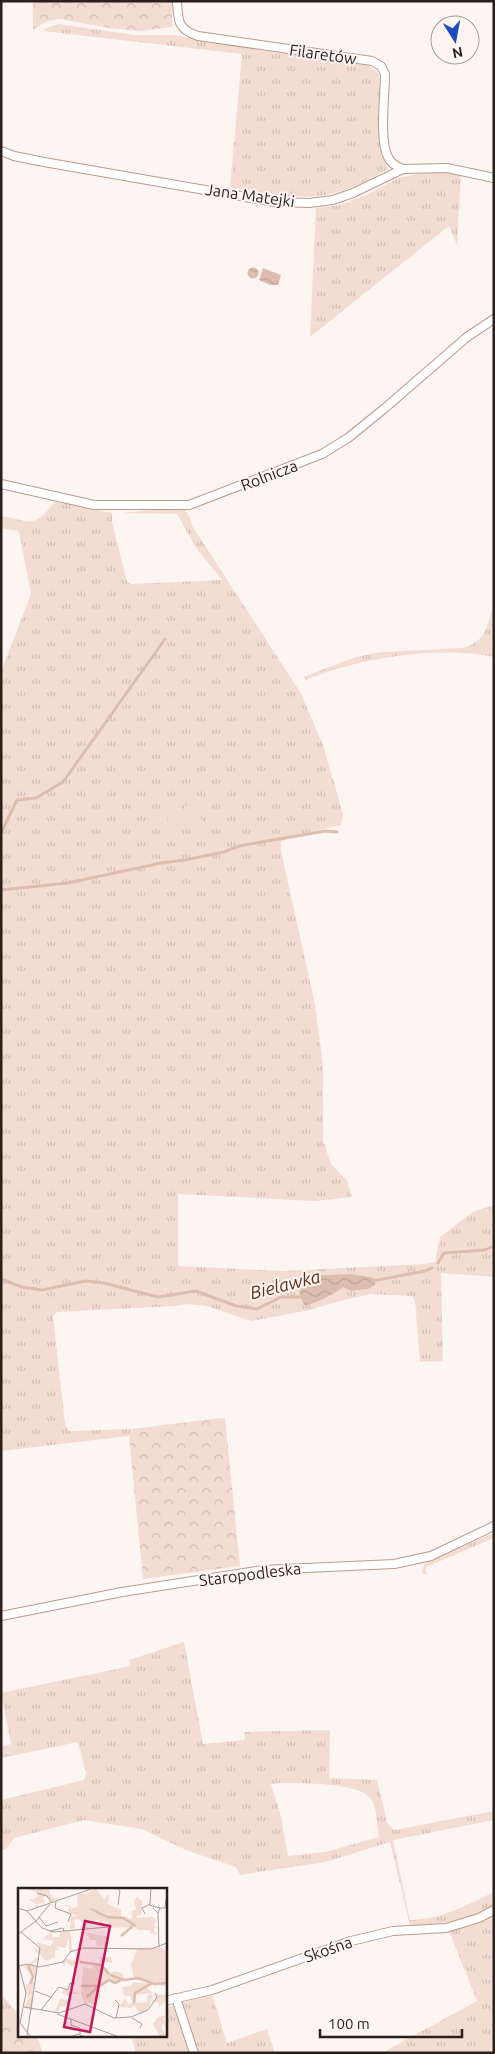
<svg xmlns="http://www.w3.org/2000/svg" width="495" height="2054" font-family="Ubuntu,sans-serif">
	<defs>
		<pattern id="grass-tufts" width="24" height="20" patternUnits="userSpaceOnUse" patternTransform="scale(1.25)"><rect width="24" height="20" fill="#f3ddd3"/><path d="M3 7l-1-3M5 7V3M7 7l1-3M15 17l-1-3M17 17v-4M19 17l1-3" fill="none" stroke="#d0bdb5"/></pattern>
		<pattern id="forest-crowns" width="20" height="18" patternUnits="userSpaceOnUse" patternTransform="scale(1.25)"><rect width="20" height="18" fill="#f3ddd3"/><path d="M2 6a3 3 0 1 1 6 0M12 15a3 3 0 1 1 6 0" fill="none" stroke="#d0bdb5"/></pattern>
		<pattern id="water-waves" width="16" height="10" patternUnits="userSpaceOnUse" patternTransform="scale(1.25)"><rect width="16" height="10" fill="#dcbdaf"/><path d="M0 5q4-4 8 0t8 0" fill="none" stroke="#bda296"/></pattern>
	</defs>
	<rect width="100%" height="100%" fill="#fcf5f2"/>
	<g fill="url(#grass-tufts)" fill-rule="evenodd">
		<path d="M 59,24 L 134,35 L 173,35 L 368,65 L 379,74 C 385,108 374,136 388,169 C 373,177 358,186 342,191 C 307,203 266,193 230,187 L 242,54 L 43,31 L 48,27 Z"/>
		<polygon points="443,171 461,174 457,245 449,226 310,337 316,208 340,205 369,194 398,178 418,174"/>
		<path d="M 55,502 L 112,513 L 112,522 L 127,582 L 131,584 L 222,580 L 196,548 L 177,514 L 122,513 L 176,507 C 188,507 189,518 193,527 L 300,692 L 323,745 L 343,814 L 341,825 L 293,836 L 281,842 L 281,851 L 315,1004 L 323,1066 L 323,1140 L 331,1164 L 347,1181 L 352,1197 L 315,1201 L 178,1194 L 178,1266 L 282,1271 L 425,1264 L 435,1262 L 440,1237 L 473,1212 L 494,1205 L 494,1277 L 441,1273 L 443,1361 L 420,1362 L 415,1301 L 412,1296 L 370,1294 L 336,1302 L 310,1310 L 251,1321 L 207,1306 L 186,1304 L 176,1306 L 57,1312 L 53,1316 L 65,1424 L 69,1431 L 132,1429 L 129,1436 L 1,1451 L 1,672 L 31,594 L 20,536 L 18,531 L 1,528 L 1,516 C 34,522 32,529 55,502 ZM 351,1274 L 375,1278 L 368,1289 L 351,1291 L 343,1286 C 337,1293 314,1304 305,1306 L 300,1298 L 311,1276 L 323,1277 Z"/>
		<path d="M 494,602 L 494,657 C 439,645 357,658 306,680 L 303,677 L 356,657 L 382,652 L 464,648 C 488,640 488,624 494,602 Z"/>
		<polygon points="494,1533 494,1538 426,1567 426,1573 428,1575 423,1574 422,1571 425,1563"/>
		<path d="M 184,1642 L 203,1744 L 245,1740 L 244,1732 L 330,1730 L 329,1778 L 377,1780 L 388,1825 L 395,1830 L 494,1811 L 494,1820 L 393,1840 L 410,1920 C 443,1919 464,1906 494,1892 L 494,1905 C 464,1921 443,1925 410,1925 L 390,1842 L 325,1862 L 240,1875 L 236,1867 L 188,1851 L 142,1829 L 84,1820 L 14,1838 L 6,1849 L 1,1850 L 1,1800 L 84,1780 L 86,1773 L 78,1742 L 1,1758 L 1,1747 L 11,1744 L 1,1693 L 131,1666 L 129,1660 ZM 281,1783 C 302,1784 364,1781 373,1802 C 377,1812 377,1827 379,1837 L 326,1852 L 288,1856 L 281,1817 L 271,1784 Z"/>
		<polygon points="494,1914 494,2053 382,2053 477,2001 449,1931 468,1926"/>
		<polygon points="1,1994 19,2015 19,2021 1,2021"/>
		<polygon points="212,1994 227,2043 267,2029 275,2053 136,2053 131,2035 165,2035 165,2008"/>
	</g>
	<g fill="url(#forest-crowns)">
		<polygon points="33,1 172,1 172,27 141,31 109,28 60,19 47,21 33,30"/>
		<polygon points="220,1418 225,1418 240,1566 143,1579 129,1436 132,1429"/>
		<polygon points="1,2021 19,2021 19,2035 36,2035 43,2053 1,2053"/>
	</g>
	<g fill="#f3ddd3">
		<polygon points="198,804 203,825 188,828 184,806"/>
		<polygon points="171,807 177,808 181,828 176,832 170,830 166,810"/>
	</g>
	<g fill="url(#water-waves)">
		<circle cx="253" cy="273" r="5.5"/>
		<polygon points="263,268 281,275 278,285 270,285 259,280"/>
		<path d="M 351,1274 L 375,1278 L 375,1285 L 368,1289 L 351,1291 L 343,1287 C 337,1293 314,1304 305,1306 C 299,1297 298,1290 302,1279 C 316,1274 335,1275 351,1274 Z"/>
	</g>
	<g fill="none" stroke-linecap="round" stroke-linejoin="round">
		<g stroke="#dcbdaf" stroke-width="3">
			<polyline points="1,833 17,800 36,798 63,782 165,639"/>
			<polyline points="1,890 68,883 161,863 185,860 224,852 239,846 325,831 337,832"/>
			<polyline points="438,1263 444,1253 485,1250 494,1246"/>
			<polyline points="1,1279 22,1287 42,1290 85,1281 104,1283 158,1297 196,1291 236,1306 257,1309 281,1297 303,1297"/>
			<polyline points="372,1281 425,1271 432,1268"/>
		</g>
		<defs>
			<g id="street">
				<path d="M 177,1 C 178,22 178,29 198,36 L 372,61 L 381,66 L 385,74 C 385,94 379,140 388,157 C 391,164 397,167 403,169"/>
				<polyline points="1,151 14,156 44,162 274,202 309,203 333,200 353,193 403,169 447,168 494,178"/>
				<polyline points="1,484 94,505 189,505 322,454 348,438 385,408 467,337 494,319"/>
				<polyline points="1,1616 122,1592 263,1570 394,1564 431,1556 494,1526"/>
				<polyline points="176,1998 194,2053"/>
				<polyline points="165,2001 212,1990 351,1941 393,1931 446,1928 479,1918 494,1910"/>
			</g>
		</defs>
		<use href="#street" stroke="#bb9b8c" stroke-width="10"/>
		<use href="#street" stroke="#fff" stroke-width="8"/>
	</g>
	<g text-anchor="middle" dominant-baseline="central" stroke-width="4" stroke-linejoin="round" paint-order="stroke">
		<g font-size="16" fill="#2b1f19" stroke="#fcf5f2">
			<text transform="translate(323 54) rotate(8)">Filaretów</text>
			<text transform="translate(250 195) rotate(8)">Jana Matejki</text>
			<text transform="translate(269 475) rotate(-21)">Rolnicza</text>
			<text transform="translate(250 1574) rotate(-7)">Staropodleska</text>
			<text transform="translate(328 1949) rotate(-19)">Skośna</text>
		</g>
		<g font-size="18" font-style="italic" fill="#5b301b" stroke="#fcf5f2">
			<text transform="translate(285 1284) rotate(-14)">Bielawka</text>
		</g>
	</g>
	<g transform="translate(18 1888)">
		<rect width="149" height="149" fill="#fcf5f2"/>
		<path d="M 6,0 L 30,0 L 34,9 L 41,11 L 29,15 L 32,13 L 28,8 L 25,10 L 27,15 L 19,16 L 20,19 L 17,20 L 18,16 L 11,12 L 20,9 L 20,5 ZM 60,5 L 68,6 L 73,13 L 68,23 L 94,26 L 97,19 L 103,22 L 103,28 L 114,31 L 114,23 L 118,21 L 116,13 L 119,9 L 125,14 L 123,27 L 119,27 L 118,30 L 135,29 L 138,33 L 136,39 L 141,40 L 136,40 L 136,44 L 141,47 L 132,45 L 133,42 L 120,42 L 109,31 L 98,28 L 90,36 L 85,33 L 85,39 L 78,37 L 81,32 L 67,36 L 70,41 L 70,45 L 92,49 L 85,52 L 91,53 L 88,57 L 79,58 L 78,52 L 72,52 L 69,46 L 62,46 L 70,45 L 70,41 L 61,42 L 66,35 L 60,31 L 56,32 L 57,40 L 52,41 L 53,28 L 60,28 L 49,25 L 52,18 L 45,18 L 47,17 L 53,17 L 53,20 L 59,19 ZM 51,42 L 53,48 L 54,62 L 66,59 L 51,64 L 51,50 L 47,60 L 38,58 L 41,62 L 37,62 L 37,69 L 28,73 L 21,65 L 20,78 L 17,73 L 15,77 L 19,79 L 18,90 L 14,93 L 18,94 L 14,102 L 16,103 L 14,123 L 11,122 L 6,119 L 14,106 L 10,110 L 7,96 L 12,96 L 15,89 L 5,78 L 10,77 L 15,85 L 11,76 L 21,68 L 17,62 L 22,59 L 18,54 L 32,58 L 36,53 L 24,51 L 34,44 L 34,49 L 42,49 L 42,45 ZM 79,69 L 93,69 L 94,75 L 86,74 L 85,77 L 93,86 L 95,83 L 104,85 L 107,91 L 97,96 L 90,92 L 82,98 L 82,113 L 79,109 L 76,113 L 79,118 L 67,112 L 70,116 L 67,116 L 63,106 L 54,106 L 50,117 L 42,119 L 40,124 L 37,123 L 42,111 L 50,112 L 52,109 L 44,105 L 46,101 L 63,106 L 65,79 L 74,81 L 75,77 L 62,75 L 54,78 L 48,74 L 46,78 L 43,74 L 48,70 L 61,74 L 62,69 L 63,73 L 82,76 L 82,70 ZM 139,87 L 149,91 L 149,98 L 138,97 L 136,102 L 137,97 L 129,99 L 135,105 L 118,107 L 117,115 L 129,114 L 130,106 L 136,107 L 133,112 L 136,113 L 139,106 L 147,107 L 149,100 L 149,111 L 141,119 L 141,115 L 133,113 L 130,121 L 122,126 L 116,117 L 113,120 L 101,119 L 107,110 L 110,116 L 115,115 L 112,108 L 106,108 L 104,99 L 113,98 L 115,94 L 134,96 Z" fill="#f3ddd3"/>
		<path d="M 78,0 L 86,12 L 91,5 L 90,16 L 97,19 L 94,26 L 68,23 L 73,13 L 68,6 ZM 93,28 L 109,31 L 116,39 L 91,40 L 89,33 ZM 144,59 L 149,64 L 149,91 L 139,87 L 134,96 L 116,91 L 113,76 L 119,62 L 104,61 ZM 149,127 L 149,129 L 146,130 L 149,142 L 146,135 L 143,139 L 149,149 L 132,147 L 141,147 L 135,136 L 140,129 Z" fill="#f3ddd3"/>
		<path fill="none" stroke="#dcbdaf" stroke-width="2.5" d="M 73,21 L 89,29 L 105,30 L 118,38M 103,48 L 115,38M 62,74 L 83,77 L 91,86M 10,77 L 15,89 L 12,96M 92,87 L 106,92 L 120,90 L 137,96 L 149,95M 63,98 L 82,98 L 91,92 L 97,95 L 103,92M 69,109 L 81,98M 116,115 L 117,105 L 134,95"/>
		<path fill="none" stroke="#a89f9b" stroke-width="1" d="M 99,0 L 102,3 L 100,17M 19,5 L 29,8 L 34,15M 38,13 L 37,20 L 53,26 L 50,34M 131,17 L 142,20 L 140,25 L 135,20M 0,20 L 9,23 L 24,40 L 35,44 L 90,39M 142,20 L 147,20 L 149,6M 9,23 L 76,0M 140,25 L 141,59M 127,26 L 124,20 L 132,16 L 133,0M 21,29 L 28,38 L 40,34M 32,43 L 45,40 L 46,43M 3,44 L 22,60 L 9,147M 0,46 L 18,33 L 32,16M 0,74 L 8,105 L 2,135 L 13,149M 1,78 L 9,76 L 21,79 L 45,74 L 52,64 L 65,60 L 133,61 L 149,55M 17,103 L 33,109M 97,112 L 101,116 L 98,130M 6,119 L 41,125 L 67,116 L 96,130 L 113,129 L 130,122 L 139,109 L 137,105M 23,122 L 41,99 L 50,102 L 52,95 L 57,96M 39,126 L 101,149M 114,130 L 124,136 L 122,140M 53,131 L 53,137 L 62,140 L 62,146M 53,149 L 60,146 L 68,149"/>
		<path fill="#c2185b" fill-opacity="0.15" stroke="#c2185b" stroke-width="2.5" d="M 67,33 L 92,38 L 72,144 L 46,139 Z"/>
		<rect width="149" height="149" fill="none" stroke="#2b1f19" stroke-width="2.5"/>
	</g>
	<rect width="495" height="2054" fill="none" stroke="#2b1f19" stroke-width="5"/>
	<g transform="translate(455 40) rotate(169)"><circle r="24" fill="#fcf5f2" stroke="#a89f9b"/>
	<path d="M0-4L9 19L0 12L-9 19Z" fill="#1b4cb9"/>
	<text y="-8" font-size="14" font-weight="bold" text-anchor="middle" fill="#2b1f19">N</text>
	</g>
	<path d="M320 2029v8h142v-8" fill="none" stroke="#2b1f19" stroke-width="2.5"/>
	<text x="328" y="2029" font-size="15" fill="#2b1f19" stroke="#fcf5f2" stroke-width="4" paint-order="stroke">100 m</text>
</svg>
